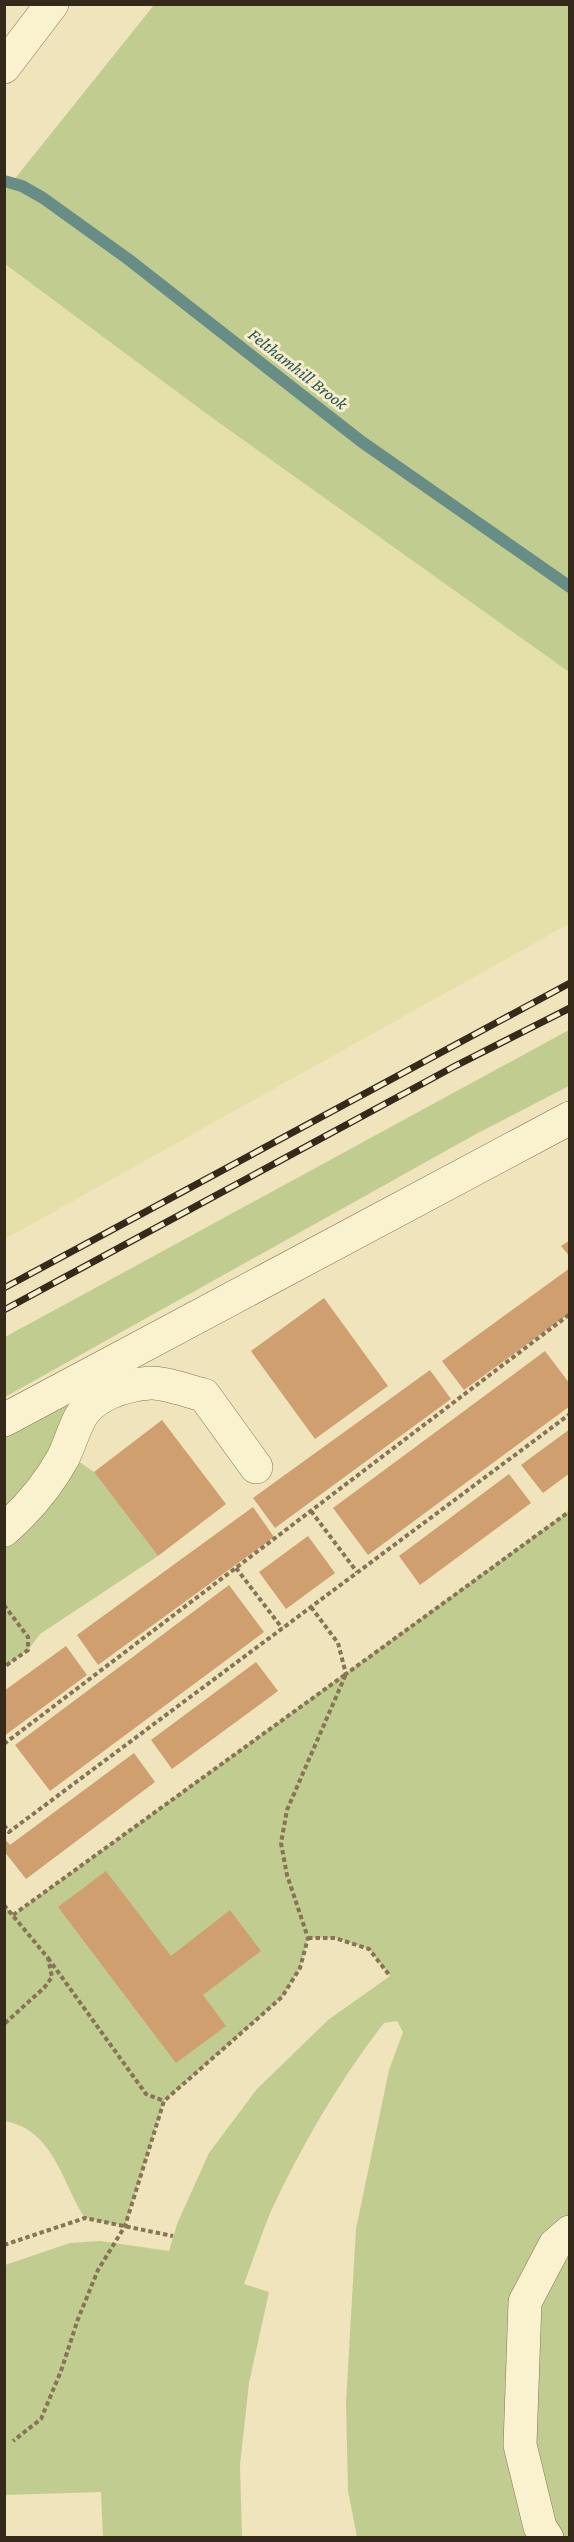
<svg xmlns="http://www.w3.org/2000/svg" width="574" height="2542" font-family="'Crimson Pro',serif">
	<rect width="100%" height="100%" fill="#efe4bc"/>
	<polygon fill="#e5e0a9" points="5,264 211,417 570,672 569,924 5,1239"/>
	<g fill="#c1cd90">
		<polygon points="154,5 569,5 569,672 211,417 5,264 5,191"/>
		<polygon points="569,1030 569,1086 476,1134 5,1397 5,1337"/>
		<polygon points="80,1379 78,1461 94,1472 158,1556 40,1634 28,1650 5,1667 5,1420"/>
		<path d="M 569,1511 L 569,2537 L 357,2537 L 348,2491 L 346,2403 L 356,2229 L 389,2070 L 403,2032 L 397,2021 L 384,2023 C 339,2081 302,2145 271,2211 C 261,2235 253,2260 244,2284 L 269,2292 L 249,2383 L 240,2465 L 242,2537 L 103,2537 L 101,2492 L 5,2495 L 5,2265 L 70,2243 L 100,2241 L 169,2251 L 177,2224 L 209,2153 L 257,2089 L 328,2020 L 390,1976 L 369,1949 L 335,1938 L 308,1938 L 300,1968 L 282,1997 L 164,2101 L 125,2226 L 85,2218 C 62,2183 54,2130 5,2121 L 4,1905 L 13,1915 Z"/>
	</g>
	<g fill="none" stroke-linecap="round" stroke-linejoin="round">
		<polyline stroke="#688d87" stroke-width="12" points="4,181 22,186 43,198 128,259 362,442 570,587"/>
	</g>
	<g fill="#cf9f70">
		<polygon points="570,1240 570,1257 561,1246"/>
		<polygon points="570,1268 570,1313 464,1390 442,1361"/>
		<polygon points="324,1298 388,1386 315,1439 251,1351"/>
		<polygon points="545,1351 570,1384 570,1406 368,1555 333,1508"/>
		<polygon points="430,1370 451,1399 275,1528 253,1498"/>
		<polygon points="162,1420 226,1504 158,1556 94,1472"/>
		<polygon points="570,1429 570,1473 543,1493 521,1465"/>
		<polygon points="509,1474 531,1503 420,1585 399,1556"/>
		<polygon points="253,1507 274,1537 98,1665 77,1635"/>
		<polygon points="308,1536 335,1573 286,1609 259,1572"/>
		<polygon points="229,1585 264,1632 50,1791 15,1745"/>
		<polygon points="66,1646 87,1675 4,1736 4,1691"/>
		<polygon points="256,1662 278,1691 172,1769 151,1740"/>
		<polygon points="134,1753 155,1782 26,1879 4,1851 4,1838 10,1845"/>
		<polygon points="106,1871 171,1956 230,1910 261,1951 203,1995 226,2026 176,2063 58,1907"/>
	</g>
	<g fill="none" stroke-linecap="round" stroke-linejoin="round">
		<defs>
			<g id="minor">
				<polyline points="4,67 52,4"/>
				<polyline points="4,1420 570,1118"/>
				<path d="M 4,1530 C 28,1509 48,1485 63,1458 C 69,1446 73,1432 79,1420 C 91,1395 124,1385 150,1383 C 164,1382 190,1392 204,1395 L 256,1467"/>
				<polyline points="547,2538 540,2527 520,2445 525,2302 555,2245 570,2232"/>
			</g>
		</defs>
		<use href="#minor" stroke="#877355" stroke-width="34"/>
		<g stroke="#877355" stroke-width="4" stroke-dasharray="4.5 3" stroke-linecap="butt">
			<polyline points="311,1511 357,1572"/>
			<polyline points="236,1568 282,1628"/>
			<polyline points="4,1605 28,1637 28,1650 4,1667"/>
			<polyline points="311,1607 338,1643 346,1674 570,1511"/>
			<polyline points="4,1744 570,1314"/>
			<polyline points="4,1825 9,1832 570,1414"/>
			<polyline points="4,1905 48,1958 52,1977 44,1988 4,2024"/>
			<polyline points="13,1915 346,1674 287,1810 281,1843 287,1875 308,1938 300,1968 282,1997 164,2101 125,2226 98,2270 78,2319 61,2371 41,2419 13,2441"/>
			<polyline points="308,1938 335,1938 369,1949 390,1976"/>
			<polyline points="48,1958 146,2094 164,2101"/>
			<polyline points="4,2245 85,2218 173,2236"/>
		</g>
		<use href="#minor" stroke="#faf1cf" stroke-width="33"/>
		<defs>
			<g id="rail">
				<polyline points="4,1288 570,983"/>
				<polyline points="4,1310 455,1066 570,1008"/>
			</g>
		</defs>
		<use href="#rail" stroke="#352a1a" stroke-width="7"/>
		<use href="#rail" stroke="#f6edcc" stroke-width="4.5" stroke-dasharray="14" stroke-linecap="butt"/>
	</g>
	<g text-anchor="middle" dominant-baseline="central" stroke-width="6" stroke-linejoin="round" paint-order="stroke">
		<g font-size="18" font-style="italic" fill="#295556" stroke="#f6edcc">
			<text transform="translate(298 369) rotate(38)">Felthamhill Brook</text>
		</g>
	</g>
	<rect width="574" height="2542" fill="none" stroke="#352a1a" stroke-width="12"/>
</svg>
